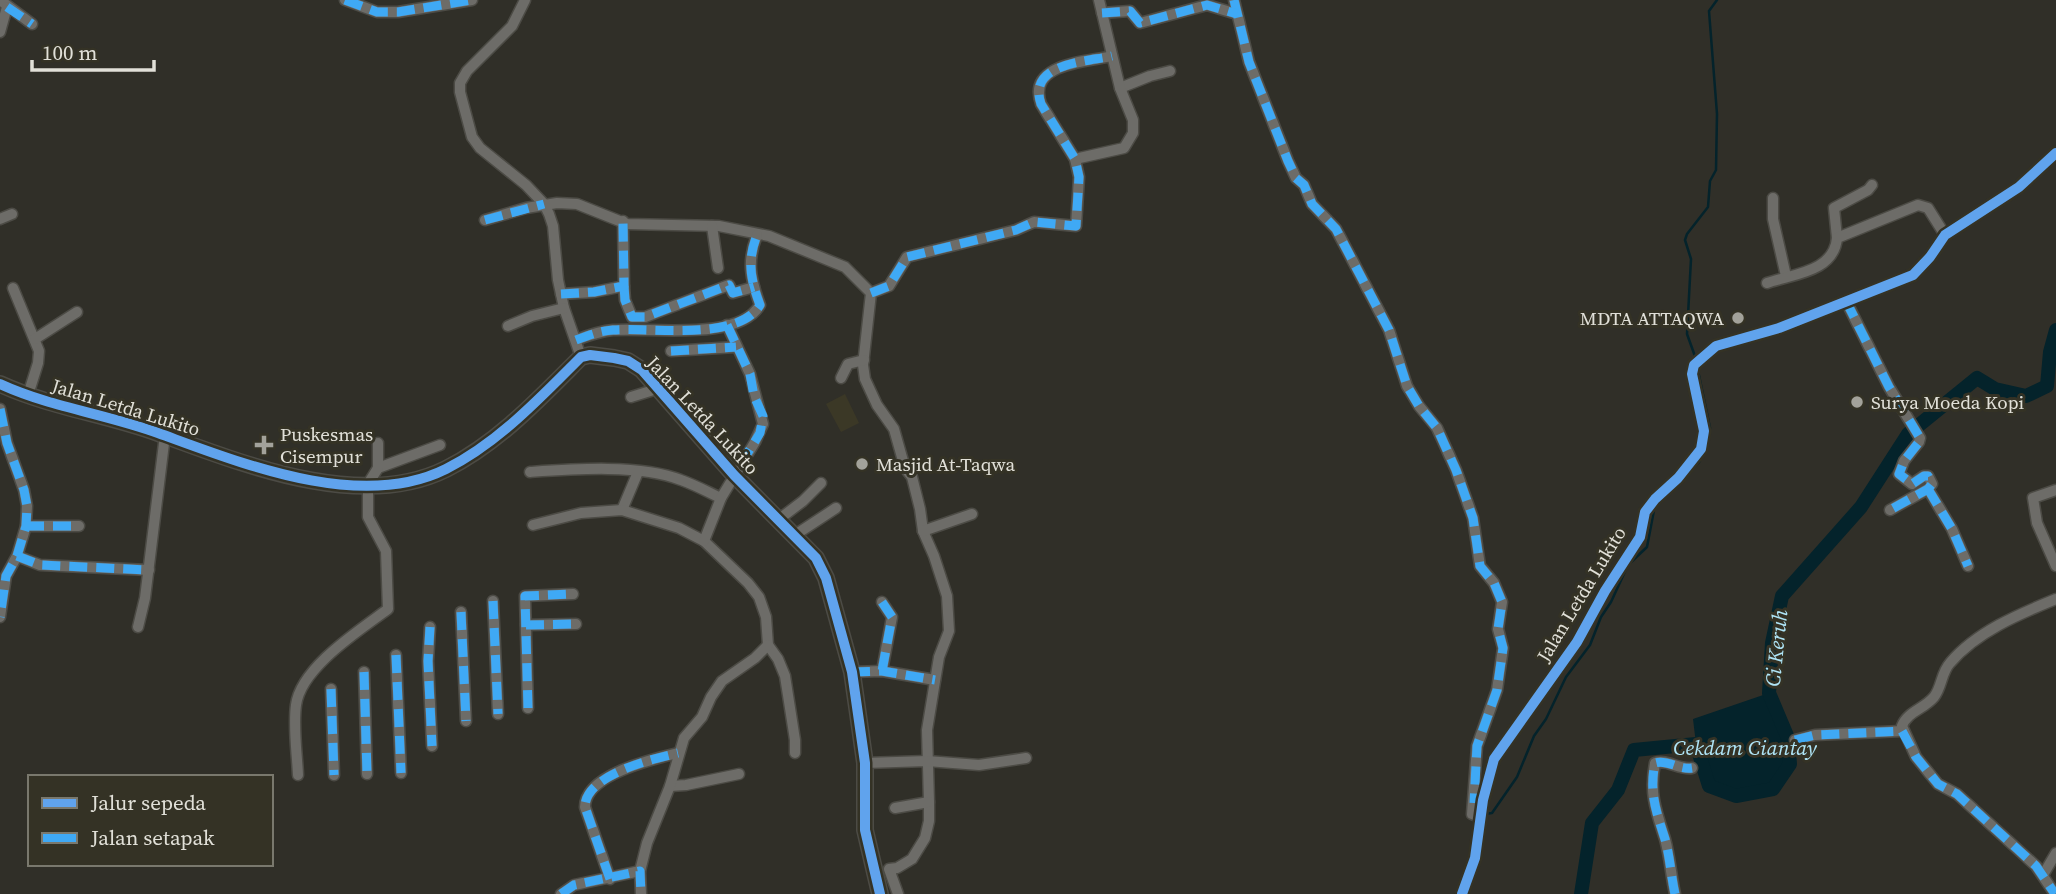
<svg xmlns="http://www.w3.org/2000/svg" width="2056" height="894" font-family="'Source Serif 4',serif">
	<rect width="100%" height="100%" fill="#302f28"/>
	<polygon fill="#3b3826" points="845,394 859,423 841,432 826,404"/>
	<path fill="#04232b" d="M 1769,693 C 1780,705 1796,750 1789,766 C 1786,774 1778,782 1773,789 L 1736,796 L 1710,786 L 1696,744 L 1693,719 Z"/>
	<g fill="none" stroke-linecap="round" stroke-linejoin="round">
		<g stroke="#04232b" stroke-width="2.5">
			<polyline points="1696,359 1687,334 1691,259 1685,240 1687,234 1708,207 1710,181 1716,170 1717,114 1709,11 1717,0"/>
			<polyline points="1697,366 1710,428 1705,448"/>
			<polyline points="1690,471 1699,462 1702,454"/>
			<polyline points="1485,814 1492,813 1517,777 1534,736 1546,719 1566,677 1590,645 1601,617 1611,602 1628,565 1647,547 1655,505"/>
			<polyline points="1456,894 1460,885"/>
		</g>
		<polyline stroke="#04232b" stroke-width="14" points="1581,894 1592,823 1618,790 1634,750 1696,744 1709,786 1736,796 1773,789 1790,764 1788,738 1769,693 1772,643 1782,596 1861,507 1908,434 1977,378 1995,389 2026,396 2047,386 2050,352 2056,330"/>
		<defs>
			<g id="street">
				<polyline points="0,0 32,24"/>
				<polyline points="345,0 377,12 398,12 472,0"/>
				<polyline points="525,0 512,26 467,71 460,83 460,92 472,137 480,148 526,185 544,204 549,214 553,226 558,280 564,308 581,357"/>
				<polyline points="1234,0 1249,62 1288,161 1296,178 1304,185 1312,204 1336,229 1389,330 1407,386 1419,406 1437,428 1456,470 1473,518 1480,566 1494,583 1502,602 1498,629 1503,648 1497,690 1477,746 1472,814 1481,818"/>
				<polyline points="1102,13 1130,11 1140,23 1207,5 1237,14"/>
				<polyline points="0,32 7,7"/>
				<polyline points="1120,88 1150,76 1170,71"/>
				<polyline points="1075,159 1124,148 1133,133 1133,120 1120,88 1099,0"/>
				<polyline points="1773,198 1773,219 1786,276"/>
				<polyline points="0,219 12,214"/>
				<polyline points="485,220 526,208 557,203 577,204 627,224 719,226 769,236 845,267 871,293 863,365 865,379 877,405 894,429 905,468 912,477 920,509 923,531 934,556 947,596 949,631 939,657 927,730 929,802 929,821 925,838 912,859 897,868 889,869 898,894"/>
				<polyline points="712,226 718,268"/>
				<polyline points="1837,238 1834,208 1868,190 1872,185"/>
				<path d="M 1767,283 C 1793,274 1834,272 1837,238 L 1918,205 L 1928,208 L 1945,235"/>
				<polyline points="624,286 625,300 632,317 645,317 729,285 733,293 754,287"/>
				<polyline points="13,288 39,351 38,363 28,395"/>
				<path d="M 871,293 L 889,286 L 907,257 L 1016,230 L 1034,222 L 1076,226 L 1079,177 L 1075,159 L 1041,104 C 1027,63 1086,62 1112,56"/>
				<polyline points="561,294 594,292 624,286 623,221"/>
				<polyline points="1846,301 1889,387 1920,438 1919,442 1904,461 1899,474 1912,484 1924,476 1928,476 1932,484 1928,489 1890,510"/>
				<polyline points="508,326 532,316 564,308"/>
				<polyline points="35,339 77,312"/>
				<path d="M 576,340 C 589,335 600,331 613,330 C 651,327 738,342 760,305 C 750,278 747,261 757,235"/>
				<polyline points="671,351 736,347"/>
				<polyline points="841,378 848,364 864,360"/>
				<polyline points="631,397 660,388"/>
				<polyline points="0,409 7,443 24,490 27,506 26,526 17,556 6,576 0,617"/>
				<polyline points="378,468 440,445"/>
				<path d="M 530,472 C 573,469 641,464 681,480 C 695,485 708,492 721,498"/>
				<polyline points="1928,489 1952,529 1968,566"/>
				<polyline points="2056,490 2033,498 2037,523 2056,566"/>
				<polyline points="622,510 638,472"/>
				<polyline points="778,520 803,501 821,483"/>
				<polyline points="533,525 581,513 622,510 679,528 704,541 748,583 759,597 766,617 768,645 778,659 785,676 795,740 795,753"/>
				<polyline points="26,526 79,526"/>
				<polyline points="923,531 972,514"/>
				<polyline points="795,535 836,508"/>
				<polyline points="704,541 721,498 755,442 763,424 750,374 727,325"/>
				<polyline points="17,556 40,565 149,570"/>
				<polyline points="493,601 498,714"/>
				<polyline points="882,602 892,617 882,671"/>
				<polyline points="461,612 466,721"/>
				<polyline points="526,625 576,624"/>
				<polyline points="138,627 145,598 165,435"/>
				<polyline points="430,627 428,661 432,746"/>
				<polyline points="396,655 401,773"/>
				<polyline points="364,672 367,774"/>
				<polyline points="852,672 882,671 935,680"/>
				<polyline points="331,689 334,775"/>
				<polyline points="528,708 525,596 573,594"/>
				<polyline points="1795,740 1815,735 1902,731"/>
				<polyline points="865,763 927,761 979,765 1026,758"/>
				<path d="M 298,775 C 297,753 293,727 296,705 C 301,667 360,630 388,609 L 386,551 L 368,517 L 368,484 L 378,468 L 378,443"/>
				<polyline points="670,786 686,785 739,774"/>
				<polyline points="895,808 929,802"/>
				<polyline points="2043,875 2056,853"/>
				<path d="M 610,879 L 585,807 C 585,775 652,759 678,753"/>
				<polyline points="561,894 574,885 640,871"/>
				<polyline points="641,894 640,871 647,843 670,786 684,738 702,717 711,697 722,681 755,658 768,645"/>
				<polyline points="1462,894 1475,858 1483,800 1494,759 1577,642 1605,591 1640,537 1645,512 1655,499 1678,478 1701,449 1704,431 1692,374 1694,365 1716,346 1779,328 1913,275 1930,257 1945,235 2019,187 2056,153"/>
				<path d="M 1675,894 C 1671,876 1670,857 1665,839 C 1656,811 1649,793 1655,763 C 1668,759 1678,770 1692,768"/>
				<path d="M 2055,894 L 2036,866 L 1957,794 L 1938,784 L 1916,757 L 1902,726 C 1907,712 1924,709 1934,697 C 1942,687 1941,673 1950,663 C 1976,632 2019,614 2056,599"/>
			</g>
			<path id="secondary" d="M 0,384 C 50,407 106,414 158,433 C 241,463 360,512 446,469 C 498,443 540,398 581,357 L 590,355 L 614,358 L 628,361 L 642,370 L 734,475 L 816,558 L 826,578 L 852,672 L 865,763 L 865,830 L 880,894"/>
		</defs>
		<use href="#street" stroke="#4c4b45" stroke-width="13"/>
		<use href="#secondary" stroke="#4c4b45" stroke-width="18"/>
		<use href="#street" stroke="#6d6c68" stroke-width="10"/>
		<use href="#secondary" stroke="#6d6c68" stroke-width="14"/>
		<g stroke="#3fa9f5" stroke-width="9" stroke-dasharray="18 9" stroke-linecap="butt">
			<polyline points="345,0 377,12 398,12 472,0"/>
			<polyline points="1234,0 1249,62 1288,161 1296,178 1304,185 1312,204 1336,229 1389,330 1407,386 1419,406 1437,428 1456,470 1473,518 1480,566 1494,583 1502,602 1498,629 1503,648 1497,690 1477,746 1474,803"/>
			<polyline points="7,7 32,24"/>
			<polyline points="1102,13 1130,11 1140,23 1207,5 1237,14"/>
			<polyline points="485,220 544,204"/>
			<polyline points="624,286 625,300 632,317 645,317 729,285 733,293 754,287"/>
			<path d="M 871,293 L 889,286 L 907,257 L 1016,230 L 1034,222 L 1076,226 L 1079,177 L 1075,159 L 1041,104 C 1027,63 1086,62 1112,56"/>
			<polyline points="561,294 594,292 624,286 623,221"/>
			<polyline points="1846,301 1889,387 1920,438 1919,442 1904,461 1899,474 1912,484 1924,476 1928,476 1932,484 1928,489 1890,510"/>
			<polyline points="727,325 750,374 754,396 763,416 760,433 734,475"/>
			<path d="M 576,340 C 589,335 600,331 613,330 C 651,327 738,342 760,305 C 750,278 747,261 757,235"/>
			<polyline points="671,351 736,347"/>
			<polyline points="0,409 7,443 24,490 27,506 26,526 17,556 6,576 0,617"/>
			<polyline points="1928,489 1952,529 1968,566"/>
			<polyline points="26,526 79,526"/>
			<polyline points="17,556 40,565 149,570"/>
			<polyline points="493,601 498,714"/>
			<polyline points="882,602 892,617 882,671"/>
			<polyline points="461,612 466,721"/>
			<polyline points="526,625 576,624"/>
			<polyline points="430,627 428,661 432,746"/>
			<polyline points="396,655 401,773"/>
			<polyline points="364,672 367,774"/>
			<polyline points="852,672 882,671 935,680"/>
			<polyline points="331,689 334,775"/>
			<polyline points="528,708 525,596 573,594"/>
			<polyline points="1795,740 1815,735 1902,731 1916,757 1938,784 1957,794 2036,866 2055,894"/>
			<path d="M 610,879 L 585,807 C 585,775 652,759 678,753"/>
			<polyline points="561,894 574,885 640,871 641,894"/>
			<path d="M 1675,894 C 1671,876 1670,857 1665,839 C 1656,811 1649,793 1655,763 C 1668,759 1678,770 1692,768"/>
		</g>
		<defs>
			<g id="cycleway">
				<path d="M 0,384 C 50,407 106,414 158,433 C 241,463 360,512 446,469 C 498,443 540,398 581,357 L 590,355 L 614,358 L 628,361 L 642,370 L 734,475 L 816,558 L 826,578 L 852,672 L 865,763 L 865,830 L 880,894"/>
				<polyline points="1462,894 1475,858 1483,800 1494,759 1577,642 1605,591 1640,537 1645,512 1655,499 1678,478 1701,449 1704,431 1692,374 1694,365 1716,346 1779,328 1913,275 1930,257 1945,235 2019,187 2056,153"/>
			</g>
		</defs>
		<use href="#cycleway" stroke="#343225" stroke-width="15"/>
		<use href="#cycleway" stroke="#60a3ed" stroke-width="10"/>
	</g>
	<g fill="#a3a29a" stroke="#343225" stroke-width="2.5">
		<circle cx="1738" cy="318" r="7"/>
		<circle cx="1857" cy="402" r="7"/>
		<path d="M260.5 434.5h7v7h7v7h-7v7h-7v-7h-7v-7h7z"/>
		<circle cx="862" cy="464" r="7"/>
	</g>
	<g text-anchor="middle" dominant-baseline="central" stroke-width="6" stroke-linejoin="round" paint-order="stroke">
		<g font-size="19" fill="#e1e0d8" stroke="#343225" text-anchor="start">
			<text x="1724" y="318" text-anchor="end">MDTA ATTAQWA</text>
			<text x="1871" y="402">Surya Moeda Kopi</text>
			<text x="280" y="434">Puskesmas<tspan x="280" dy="22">Cisempur</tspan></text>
			<text x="876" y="464">Masjid At-Taqwa</text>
		</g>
		<g font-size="19" fill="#e1e0d8" stroke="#343225">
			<text transform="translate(126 407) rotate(17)">Jalan Letda Lukito</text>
			<text transform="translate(703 415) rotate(47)">Jalan Letda Lukito</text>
			<text transform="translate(1581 594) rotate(-59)">Jalan Letda Lukito</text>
		</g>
		<g font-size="21" font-style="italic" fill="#afe5f7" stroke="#343225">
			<text transform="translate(1776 648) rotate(-84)">Ci Keruh</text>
			<text x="1745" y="747">Cekdam Ciantay</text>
		</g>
	</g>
	<rect x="28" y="775" width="245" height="91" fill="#343225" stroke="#79786d" stroke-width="2"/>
	<rect x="42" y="798" width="35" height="10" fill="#60a3ed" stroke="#79786d" stroke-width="2"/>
	<text x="91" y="810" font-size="21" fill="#e1e0d8">Jalur sepeda</text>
	<rect x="42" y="833" width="35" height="10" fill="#3fa9f5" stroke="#79786d" stroke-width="2"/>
	<text x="91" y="845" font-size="21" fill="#e1e0d8">Jalan setapak</text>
	<path d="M32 60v10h122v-10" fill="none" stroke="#e1e0d8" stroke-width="3.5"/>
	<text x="42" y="60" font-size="21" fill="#e1e0d8" stroke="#343225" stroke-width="5" paint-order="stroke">100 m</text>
</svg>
